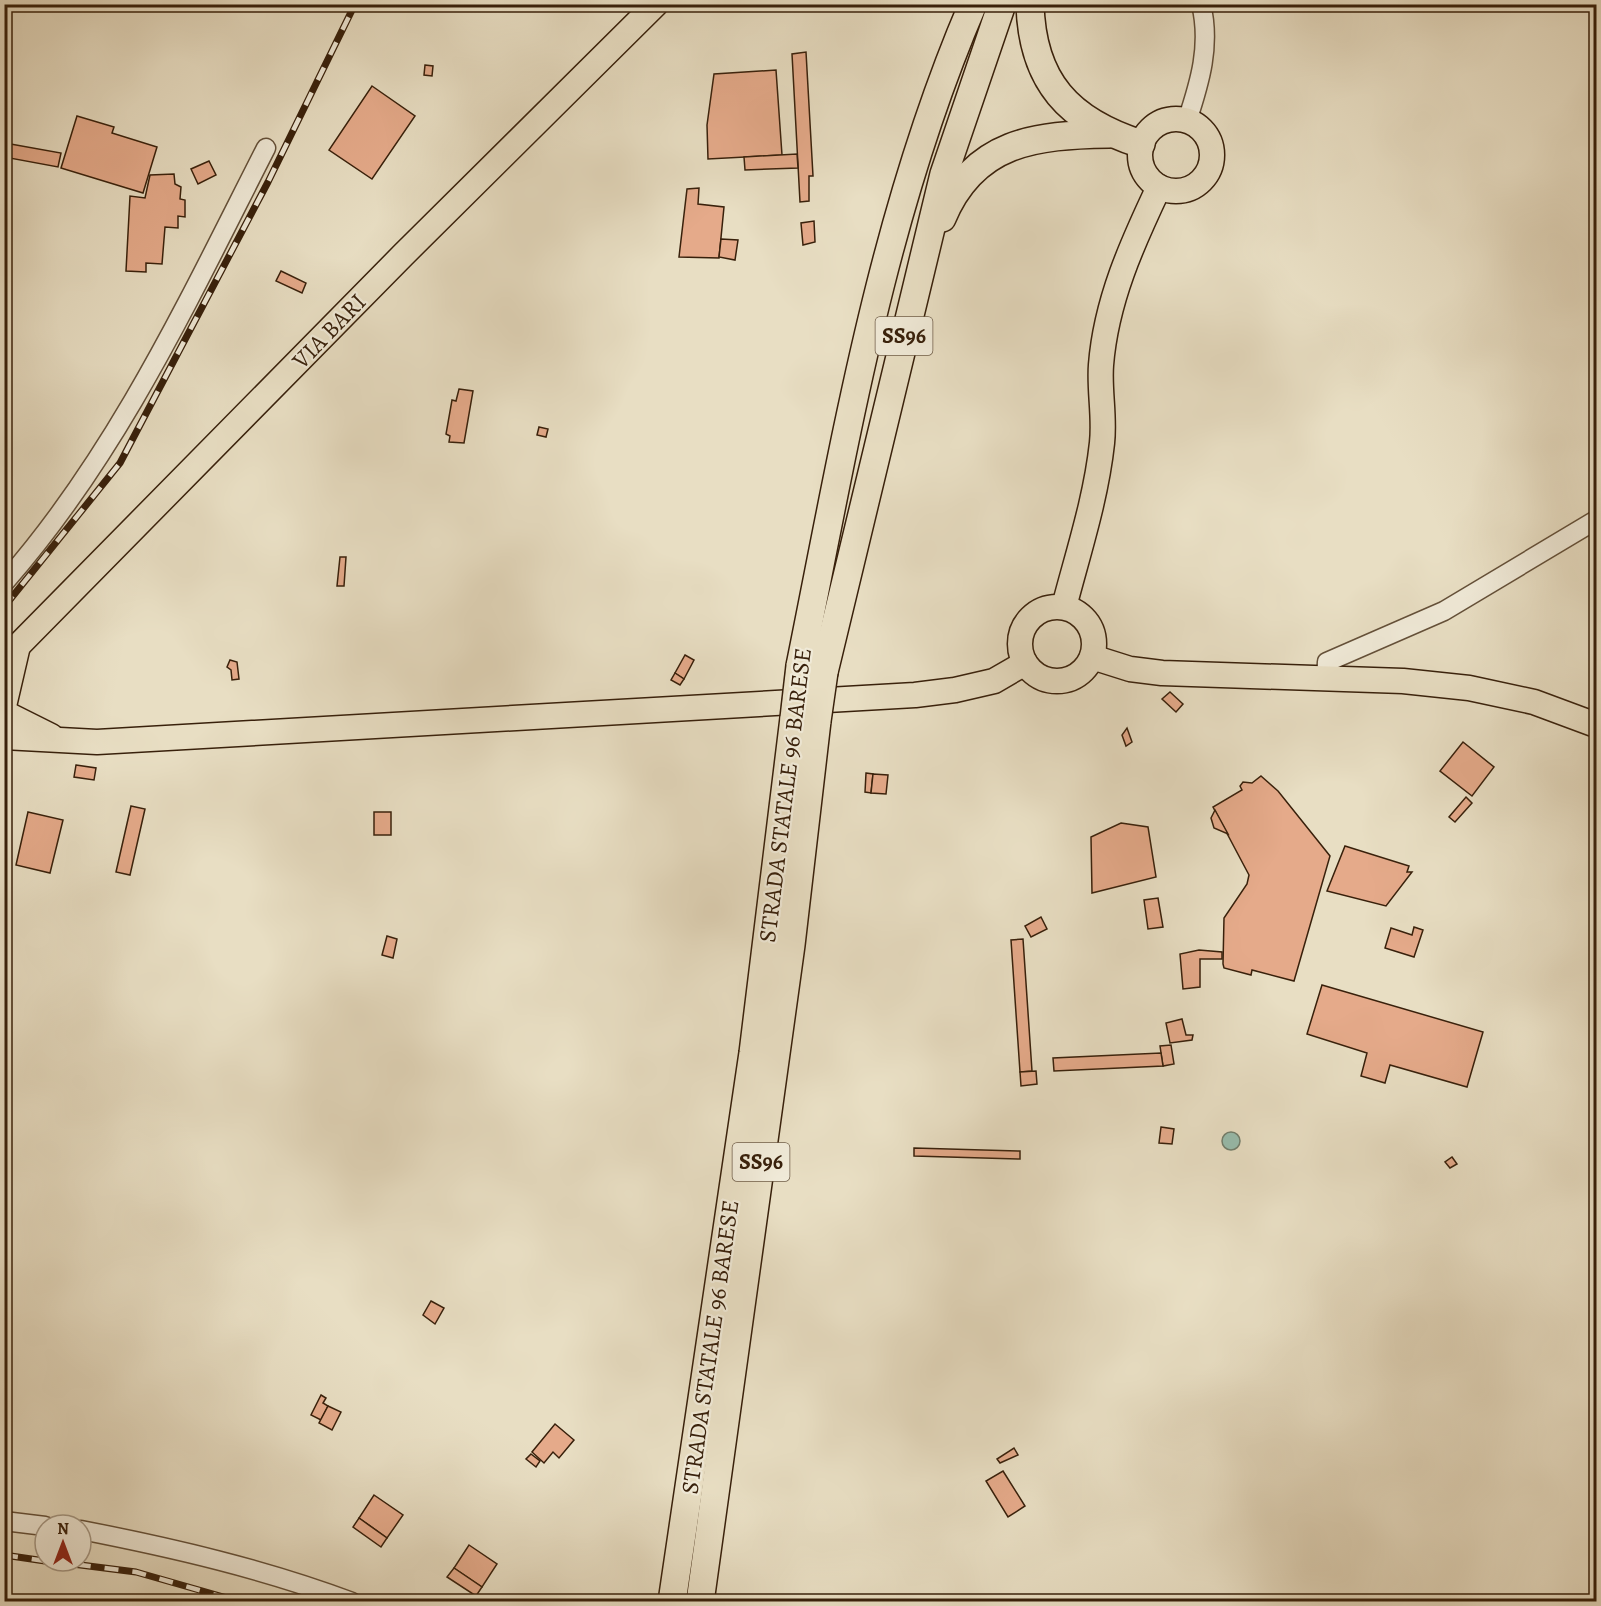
<svg xmlns="http://www.w3.org/2000/svg" width="1601" height="1606" font-family="Alegreya,serif">
	<rect width="100%" height="100%" fill="#e8dec3"/>
	<filter id="stains"><feTurbulence type="fractalNoise" baseFrequency=".00333" numOctaves="4"/><feColorMatrix values="0 0 0 0 .2 0 0 0 0 .09 0 0 0 0 .02 0 0 0 .5 -.17"/></filter>
	<radialGradient id="worn" r=".72"><stop offset=".6" stop-color="#630" stop-opacity="0"/><stop offset="1" stop-color="#630" stop-opacity=".3"/></radialGradient>
	<circle fill="#98bdae" stroke="#727e6d" stroke-width="1.5" cx="1231" cy="1141" r="9"/>
	<g fill="#e5aa8a" stroke="#38200b" stroke-width="1.5">
		<polygon points="869,4 891,4 890,8"/>
		<polygon points="806,52 813,176 809,176 809,201 800,202 792,54"/>
		<polygon points="425,65 433,66 432,76 424,75"/>
		<polygon points="776,70 782,155 708,159 707,125 714,74"/>
		<polygon points="372,86 415,116 372,179 329,150"/>
		<polygon points="77,116 114,127 112,133 157,147 143,193 61,168"/>
		<polygon points="5,143 61,153 58,167 4,157"/>
		<polygon points="797,154 798,168 745,170 744,157"/>
		<polygon points="209,161 216,175 198,184 191,169"/>
		<polygon points="174,174 175,184 181,187 180,199 185,200 185,217 178,216 178,228 165,227 162,264 146,263 146,272 126,271 130,196 145,198 150,175"/>
		<polygon points="699,188 698,204 724,207 719,258 679,257 687,189"/>
		<polygon points="814,221 815,242 803,245 801,223"/>
		<polygon points="721,239 738,240 735,260 719,257"/>
		<polygon points="281,271 306,283 302,293 276,281"/>
		<polygon points="459,389 473,391 464,443 449,442 450,436 446,434 452,400 456,401"/>
		<polygon points="539,427 548,429 546,437 537,435"/>
		<polygon points="340,557 346,557 344,586 337,586"/>
		<polygon points="685,655 694,660 684,679 675,673"/>
		<polygon points="230,660 237,662 239,679 232,680 231,670 227,667"/>
		<polygon points="675,673 684,679 680,685 671,680"/>
		<polygon points="1170,692 1183,704 1176,712 1162,699"/>
		<polygon points="1127,728 1132,742 1126,746 1122,735"/>
		<polygon points="1463,742 1494,767 1472,796 1440,771"/>
		<polygon points="76,765 96,768 94,780 74,777"/>
		<polygon points="866,773 873,774 871,793 865,792"/>
		<polygon points="873,774 888,775 886,794 871,793"/>
		<polygon points="1261,776 1278,791 1330,856 1294,981 1252,970 1251,975 1224,968 1223,964 1224,918 1247,884 1249,875 1213,807 1242,790 1240,786 1243,782 1252,783"/>
		<polygon points="1466,797 1472,803 1455,822 1449,817"/>
		<polygon points="131,806 145,809 130,875 116,872"/>
		<polygon points="1215,810 1228,834 1214,828 1211,818"/>
		<polygon points="28,812 63,820 50,873 16,865"/>
		<rect x="374" y="812" width="17" height="23"/>
		<polygon points="1121,823 1148,827 1156,877 1092,893 1091,837"/>
		<polygon points="1345,846 1409,866 1407,872 1412,872 1386,906 1327,891"/>
		<polygon points="1158,898 1163,927 1148,929 1144,900"/>
		<polygon points="1041,917 1047,929 1031,937 1025,926"/>
		<polygon points="1414,927 1423,930 1414,957 1385,948 1391,928 1412,935"/>
		<polygon points="387,936 397,939 393,958 382,955"/>
		<polygon points="1023,939 1032,1071 1020,1072 1011,940"/>
		<polygon points="1199,950 1222,952 1222,959 1200,959 1200,987 1183,989 1180,954"/>
		<polygon points="1322,985 1483,1032 1467,1087 1390,1065 1385,1083 1361,1076 1367,1053 1307,1034"/>
		<polygon points="1182,1019 1186,1035 1193,1035 1192,1040 1170,1043 1166,1023"/>
		<polygon points="1171,1045 1174,1064 1163,1066 1160,1046"/>
		<polygon points="1161,1053 1163,1066 1054,1071 1053,1058"/>
		<polygon points="1036,1071 1037,1084 1021,1086 1020,1072"/>
		<polygon points="1161,1127 1174,1129 1172,1144 1159,1143"/>
		<polygon points="914,1148 1020,1151 1020,1159 914,1156"/>
		<polygon points="1452,1157 1457,1164 1450,1168 1445,1162"/>
		<polygon points="431,1301 444,1308 435,1324 423,1315"/>
		<polygon points="321,1395 326,1398 323,1403 328,1406 321,1420 311,1415"/>
		<polygon points="328,1406 341,1412 332,1430 319,1423"/>
		<polygon points="555,1424 574,1440 559,1458 553,1452 544,1463 532,1452"/>
		<polygon points="1014,1448 1018,1455 1000,1463 997,1459"/>
		<polygon points="531,1454 540,1461 536,1467 526,1459"/>
		<polygon points="1003,1471 1025,1506 1008,1517 986,1481"/>
		<polygon points="374,1495 403,1515 387,1538 359,1518"/>
		<polygon points="359,1518 387,1538 381,1547 353,1527"/>
		<polygon points="469,1545 497,1564 482,1587 454,1568"/>
		<polygon points="454,1568 482,1587 476,1596 447,1577"/>
	</g>
	<g fill="none" stroke-linecap="round" stroke-linejoin="round">
		<defs>
			<g id="minor">
				<path d="M 1187,121 C 1200,82 1211,45 1201,4"/>
				<path d="M 4,583 C 117,455 189,299 266,148"/>
				<polyline points="1326,680 1327,662 1444,611 1596,520"/>
				<polyline points="4,1521 45,1526"/>
				<path d="M 81,1530 C 173,1548 264,1569 352,1602"/>
			</g>
			<g id="major">
				<circle cx="1176" cy="155" r="36"/>
				<path d="M 1064,607 C 1078,553 1096,499 1102,443 C 1105,417 1099,390 1101,365 C 1106,301 1132,244 1159,187"/>
				<circle cx="1057" cy="644" r="37"/>
				<polyline points="1092,657 1130,669 1162,673 1403,681 1469,688 1534,702 1596,725"/>
				<polyline points="4,660 403,255 656,4"/>
				<polyline points="4,706 17,650"/>
				<polyline points="7,714 51,736"/>
				<polyline points="4,737 97,742 915,695 955,690 994,681 1025,663"/>
			</g>
			<g id="highway">
				<path d="M 1030,4 C 1032,82 1069,121 1141,144"/>
				<path d="M 942,218 C 974,141 1036,135 1109,134"/>
				<path d="M 800,666 C 845,443 882,215 973,4"/>
				<polyline points="824,672 944,174 1002,4"/>
				<polyline points="672,1602 753,1053 794,718"/>
				<polyline points="700,1602 791,945 817,721"/>
			</g>
		</defs>
		<use href="#minor" stroke="#645039" stroke-width="21"/>
		<use href="#major" stroke="#38200b" stroke-width="27"/>
		<use href="#highway" stroke="#38200b" stroke-width="30"/>
		<use href="#minor" stroke="#f0ead8" stroke-width="18"/>
		<use href="#major" stroke="#e8dec3" stroke-width="24"/>
		<use href="#highway" stroke="#e8dec3" stroke-width="27"/>
		<defs>
			<g id="rail">
				<polyline points="4,607 120,463 268,182 355,4"/>
				<polyline points="4,1555 45,1561"/>
				<polyline points="49,1561 136,1572 241,1602"/>
			</g>
		</defs>
		<use href="#rail" stroke="#38200b" stroke-width="7"/>
		<use href="#rail" stroke="#f0ead8" stroke-width="4.5" stroke-dasharray="14" stroke-linecap="butt"/>
		<defs>
			<g id="highway-bridge">
				<polyline points="794,718 800,666"/>
				<polyline points="817,721 824,672"/>
			</g>
		</defs>
		<use href="#highway-bridge" stroke="#38200b" stroke-width="30" stroke-linecap="butt"/>
		<use href="#highway-bridge" stroke="#e8dec3" stroke-width="27"/>
	</g>
	<g text-anchor="middle" dominant-baseline="central" stroke-width="4.5" stroke-linejoin="round" paint-order="stroke">
		<g fill="#f0ead8" stroke="#6f5d48" stroke-width="1.5">
			<rect x="875.5" y="317" width="57" height="38" rx="4.5"/>
			<rect x="732.5" y="1143" width="57" height="38" rx="4.5"/>
		</g>
		<g font-size="22" font-weight="bold" fill="#38200b">
			<text x="904" y="336">SS96</text>
			<text x="761" y="1162">SS96</text>
		</g>
		<g font-size="24" fill="#38200b" stroke="#f0ead8">
			<text transform="translate(329 331) rotate(-46)">VIA BARI</text>
			<text transform="translate(785 795) rotate(-83)">STRADA STATALE 96 BARESE</text>
			<text transform="translate(710 1347) rotate(-82)">STRADA STATALE 96 BARESE</text>
		</g>
	</g>
	<rect width="1601" height="1606" fill="none" stroke="#e8dec3" stroke-width="24"/>
	<rect x="6" y="6" width="1589" height="1594" fill="none" stroke="#38200b" stroke-width="3"/>
	<rect x="12" y="12" width="1577" height="1582" fill="none" stroke="#38200b" stroke-width="1.5"/>
	<g transform="translate(63 1543)"><circle r="28" fill="#f0ead8" stroke="#a69986" stroke-width="1.5"/>
	<path d="M0-4.5L10 22L0 15L-10 22Z" fill="#8f2418"/>
	<text y="-9" font-size="16" font-weight="bold" text-anchor="middle" fill="#38200b">N</text>
	</g>
	<rect width="100%" height="100%" filter="url(#stains)"/>
	<rect width="100%" height="100%" fill="url(#worn)"/>
</svg>
